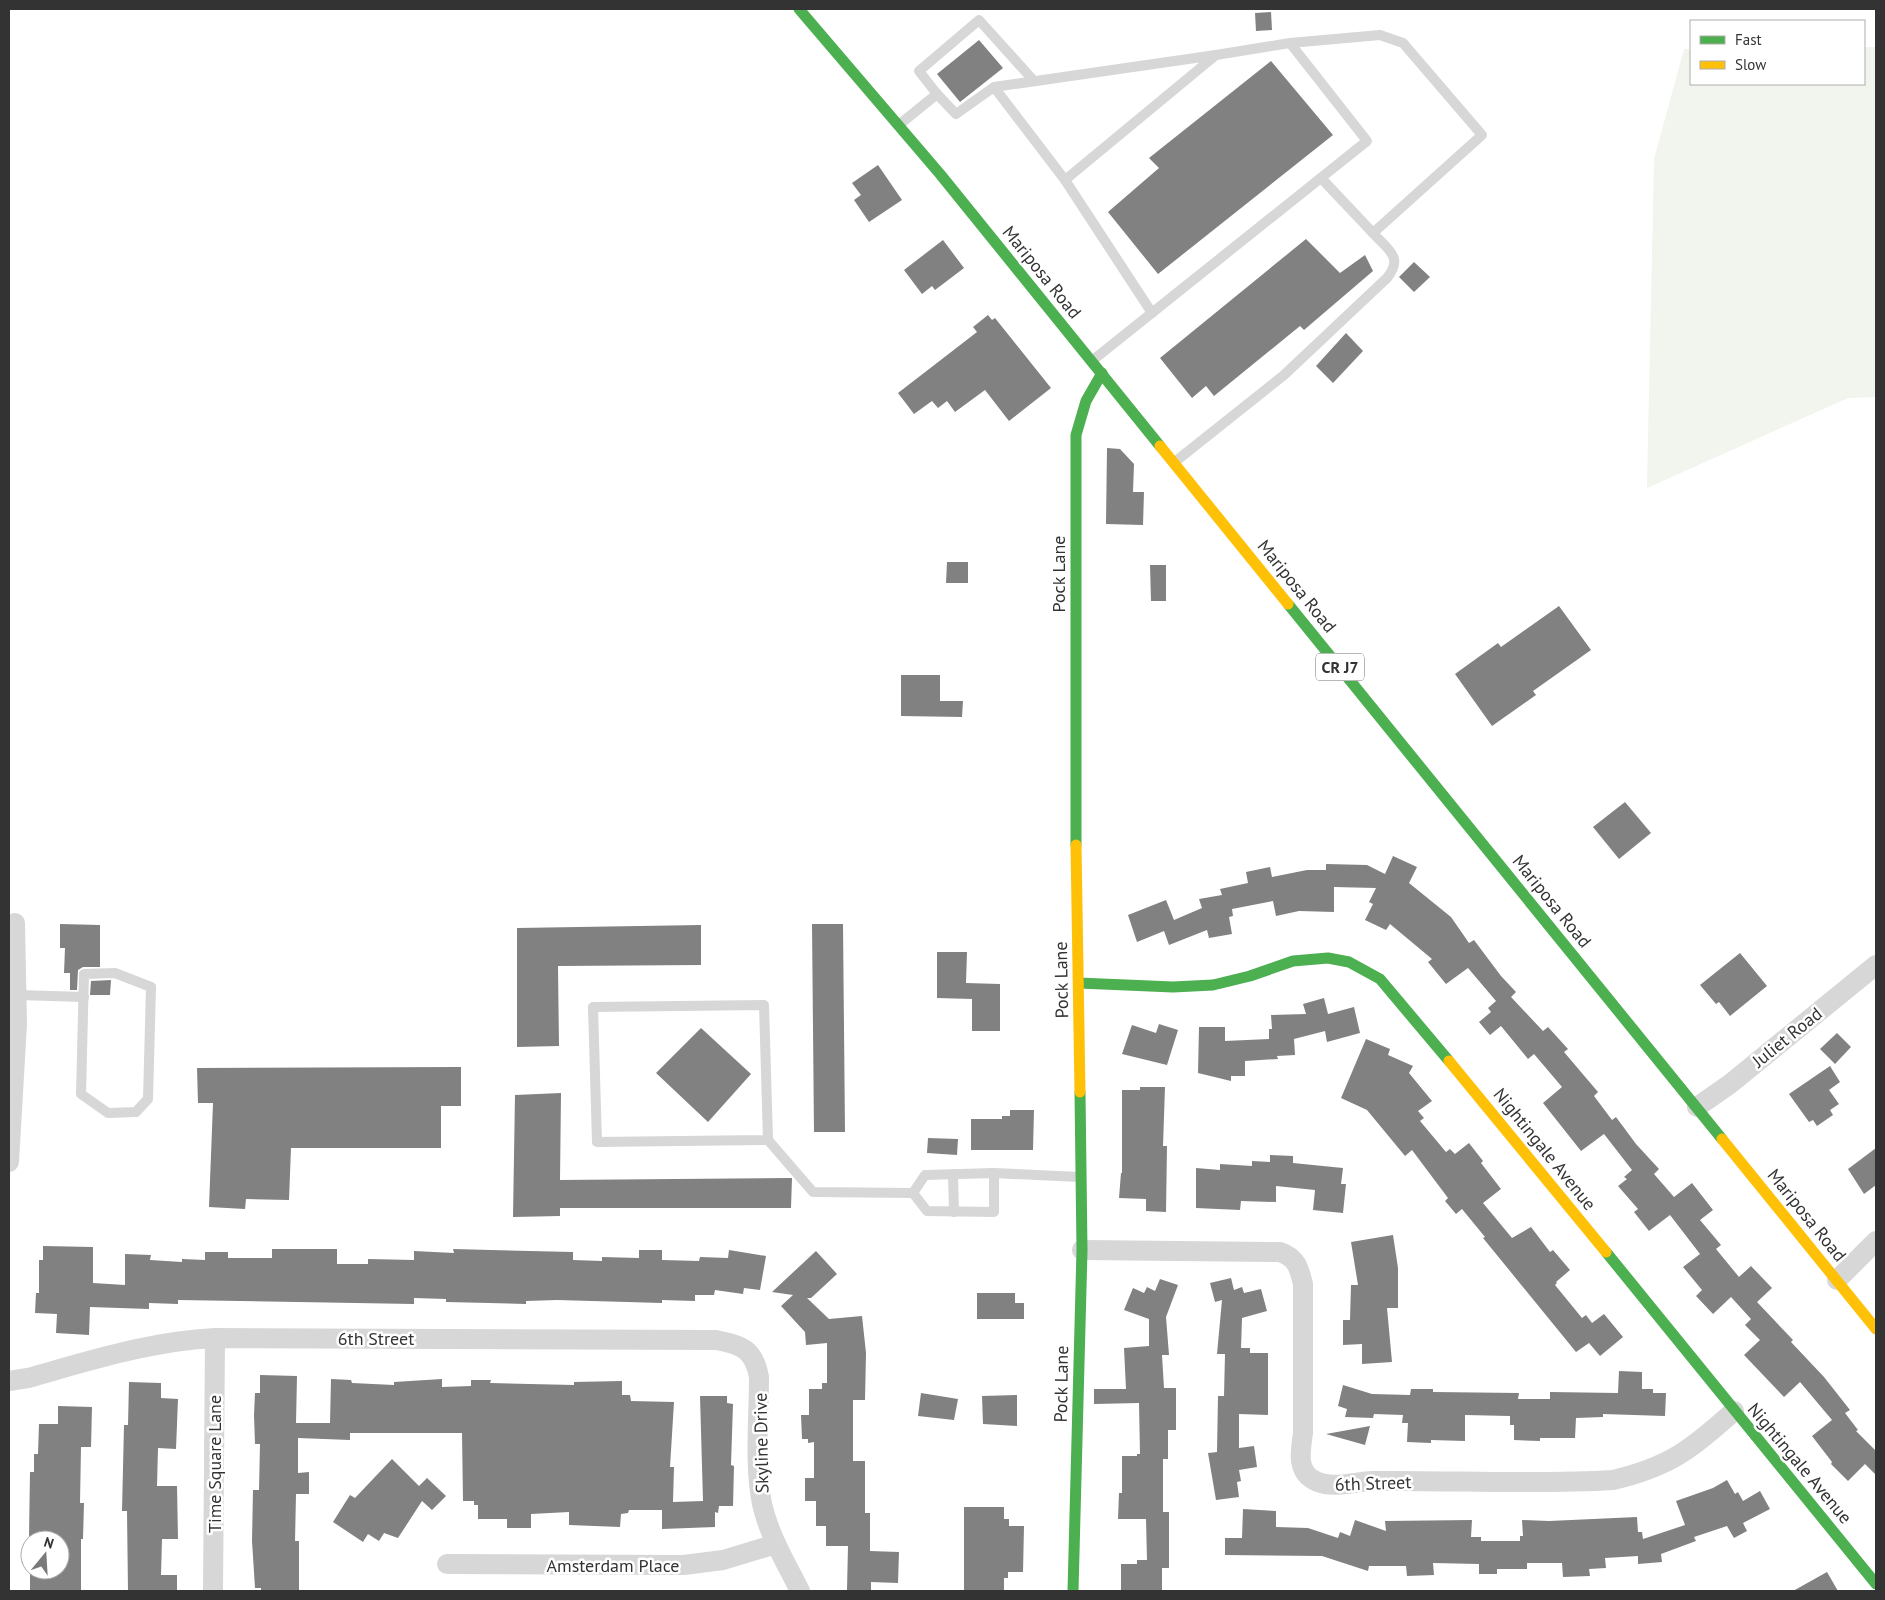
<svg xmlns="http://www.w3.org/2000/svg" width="1885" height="1600" font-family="'PT Sans',sans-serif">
	<rect width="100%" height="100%" fill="#fff"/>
	<polygon fill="#f1f5ed" points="1864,47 1876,47 1876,397 1848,398 1647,488 1654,159 1684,49 1691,49 1691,84 1864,84"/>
	<g fill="#818181">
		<polygon points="1271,12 1272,30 1256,31 1255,13"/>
		<polygon points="979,40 1003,68 960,102 937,74"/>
		<polygon points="1271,61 1333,135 1158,274 1108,212 1159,168 1149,158"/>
		<polygon points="878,165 902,200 869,222 854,200 861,195 852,183"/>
		<polygon points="1306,239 1340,273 1365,255 1373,271 1304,330 1300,326 1214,396 1206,386 1192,398 1160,358"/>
		<polygon points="943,240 964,268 935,290 932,286 922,294 904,270"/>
		<polygon points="1414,262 1430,277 1414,292 1399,277"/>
		<polygon points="988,315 992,320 995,318 1051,388 1009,421 985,390 955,412 947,401 938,408 932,401 914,414 898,393 977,332 973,327"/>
		<polygon points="1346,333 1363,351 1333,383 1316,366"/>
		<polygon points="1107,448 1120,449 1134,464 1133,492 1144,492 1143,525 1106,524"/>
		<polygon points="947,562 968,562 968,583 946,583"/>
		<polygon points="1150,565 1166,565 1166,601 1151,601"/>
		<polygon points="1559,606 1591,650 1533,691 1536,695 1492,726 1455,674 1498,643 1501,647"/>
		<polygon points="901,675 940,675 940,701 963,701 962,717 901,716"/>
		<polygon points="1625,802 1651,833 1619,859 1593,827"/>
		<polygon points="1393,856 1417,867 1409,883 1451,917 1469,943 1474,940 1501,976 1516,992 1511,997 1543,1031 1548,1027 1568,1049 1564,1052 1598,1092 1594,1096 1612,1120 1616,1117 1636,1144 1659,1169 1654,1174 1674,1197 1692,1183 1713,1210 1700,1220 1721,1245 1716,1249 1739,1277 1751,1266 1772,1288 1757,1302 1793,1340 1791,1342 1824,1377 1850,1410 1845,1413 1858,1430 1856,1431 1876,1451 1876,1475 1865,1464 1848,1481 1831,1464 1832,1462 1812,1436 1832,1420 1800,1382 1784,1397 1744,1355 1760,1340 1745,1325 1751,1319 1731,1297 1713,1314 1696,1296 1702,1290 1683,1267 1700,1254 1670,1215 1649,1231 1634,1212 1638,1209 1618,1186 1627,1179 1624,1177 1632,1170 1604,1134 1581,1151 1543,1103 1562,1087 1534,1054 1528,1059 1501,1026 1490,1035 1479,1022 1491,1012 1488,1008 1496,1001 1468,968 1446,984 1428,962 1432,959 1390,924 1386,930 1365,920 1373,904 1369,902 1376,888 1334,887 1334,912 1299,911 1276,916 1273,901 1232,909 1233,916 1229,917 1232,934 1209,938 1207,930 1169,945 1164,931 1137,942 1128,915 1166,900 1174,920 1202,908 1199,899 1222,895 1220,889 1248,883 1246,872 1270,867 1272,877 1307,870 1326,870 1326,864 1367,865 1385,874"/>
		<polygon points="60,924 100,925 100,967 83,967 78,970 77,990 70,990 70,973 64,973 65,948 60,948"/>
		<polygon points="812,924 843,924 845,1132 814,1132"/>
		<polygon points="701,925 701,965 558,966 559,1046 517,1047 517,928"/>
		<polygon points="937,952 967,952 966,983 1000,984 1000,1031 972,1031 972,999 937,998"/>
		<polygon points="1740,953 1767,986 1730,1016 1719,1002 1716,1004 1700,985"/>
		<polygon points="111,980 110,995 90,995 91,981"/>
		<polygon points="1324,998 1328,1014 1354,1007 1360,1033 1327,1042 1325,1031 1294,1039 1295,1055 1277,1056 1278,1059 1245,1061 1245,1076 1231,1076 1231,1081 1198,1073 1199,1027 1225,1027 1225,1041 1269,1039 1269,1029 1272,1029 1271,1015 1306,1014 1303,1004"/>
		<polygon points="1159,1024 1178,1030 1167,1065 1122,1054 1132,1025 1156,1033"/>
		<polygon points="701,1028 751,1074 708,1122 656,1073"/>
		<polygon points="1837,1033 1851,1047 1835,1064 1820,1049"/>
		<polygon points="1366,1039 1390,1049 1388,1055 1413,1066 1409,1073 1432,1101 1418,1111 1424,1118 1420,1121 1446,1152 1450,1149 1455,1154 1469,1143 1483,1161 1481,1163 1501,1189 1483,1203 1512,1238 1531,1227 1550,1252 1553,1250 1570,1270 1556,1282 1557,1283 1555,1285 1582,1318 1586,1315 1592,1323 1604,1314 1623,1337 1600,1356 1589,1343 1576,1352 1483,1238 1485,1237 1462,1209 1456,1214 1445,1201 1448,1198 1412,1150 1405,1156 1367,1110 1341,1098"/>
		<polygon points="1830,1066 1840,1082 1829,1090 1839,1104 1830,1110 1833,1115 1817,1126 1813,1120 1809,1122 1789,1094"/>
		<polygon points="461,1067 461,1106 441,1106 441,1148 291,1148 289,1200 246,1199 245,1209 209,1207 213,1103 198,1103 197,1068"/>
		<polygon points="1140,1087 1165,1087 1163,1146 1167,1146 1166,1212 1146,1211 1146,1199 1119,1198 1121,1173 1122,1173 1122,1090 1140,1090"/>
		<polygon points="561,1093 560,1180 792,1178 791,1208 560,1208 560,1216 513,1217 515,1095"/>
		<polygon points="1010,1110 1034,1110 1033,1150 971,1150 971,1119 1002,1119 1002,1116 1010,1116"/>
		<polygon points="928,1138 958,1139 957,1155 927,1153"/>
		<polygon points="1876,1148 1876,1185 1864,1194 1848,1169"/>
		<polygon points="1270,1155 1293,1156 1293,1163 1343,1168 1341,1184 1346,1184 1343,1213 1313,1210 1315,1190 1276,1186 1276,1202 1241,1201 1240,1210 1196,1208 1196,1168 1220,1170 1220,1164 1252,1166 1252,1161 1270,1162"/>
		<polygon points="1393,1235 1398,1268 1398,1308 1387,1308 1392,1362 1362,1364 1362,1344 1343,1345 1343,1320 1350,1320 1351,1285 1358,1285 1351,1242"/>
		<polygon points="43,1246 93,1247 93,1283 125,1285 125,1254 151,1255 150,1260 182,1262 182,1259 205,1260 205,1252 228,1252 228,1258 272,1258 272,1249 337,1249 337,1264 368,1264 368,1259 414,1260 414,1251 454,1253 453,1249 573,1252 573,1260 602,1261 602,1257 639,1258 639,1250 662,1250 662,1260 699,1261 700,1257 728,1258 729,1250 766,1256 760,1290 744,1288 743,1294 715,1290 714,1295 695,1295 695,1301 662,1300 662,1303 557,1300 526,1301 526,1304 446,1302 446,1299 414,1298 414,1304 178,1300 178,1304 149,1303 149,1309 90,1307 89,1335 56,1333 57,1314 35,1313 36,1293 39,1293 39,1260 43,1260"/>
		<polygon points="816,1251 837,1274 811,1298 807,1298 829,1319 862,1316 866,1353 865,1400 853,1400 853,1461 865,1461 865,1513 870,1513 870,1551 899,1552 898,1583 871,1582 871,1591 847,1590 848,1546 826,1546 826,1526 816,1526 816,1501 805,1501 805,1478 814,1478 814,1442 808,1443 808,1439 802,1439 801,1415 809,1415 809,1389 822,1389 822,1383 827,1383 827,1343 806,1345 805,1332 781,1306 793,1295 772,1292"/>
		<polygon points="1231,1278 1234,1290 1242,1287 1244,1293 1261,1289 1267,1311 1242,1318 1241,1348 1250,1348 1250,1353 1268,1353 1268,1415 1239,1414 1239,1448 1254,1446 1257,1467 1239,1470 1241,1481 1237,1482 1239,1497 1216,1500 1208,1453 1217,1452 1218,1396 1224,1396 1225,1354 1217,1354 1222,1300 1215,1302 1210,1283"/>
		<polygon points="1160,1279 1178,1285 1166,1317 1169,1355 1162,1355 1164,1388 1176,1388 1176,1430 1168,1430 1168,1459 1163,1459 1163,1512 1169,1512 1169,1568 1162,1568 1162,1590 1121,1591 1121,1564 1137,1564 1137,1560 1147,1560 1146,1519 1118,1519 1119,1493 1122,1493 1122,1456 1137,1456 1137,1454 1140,1454 1139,1403 1094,1404 1094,1389 1126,1389 1124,1348 1149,1346 1149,1319 1124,1310 1133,1288 1144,1293 1147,1287 1155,1291"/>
		<polygon points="977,1293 1015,1293 1015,1303 1024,1303 1024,1319 977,1319"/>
		<polygon points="1619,1371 1642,1372 1642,1389 1653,1389 1653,1393 1666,1393 1665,1416 1603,1414 1603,1417 1576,1418 1575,1438 1540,1438 1540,1441 1514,1440 1514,1425 1510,1425 1510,1416 1465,1415 1465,1441 1431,1440 1431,1443 1407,1442 1408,1423 1402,1423 1403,1415 1374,1414 1373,1418 1345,1417 1347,1409 1338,1406 1343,1385 1372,1394 1410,1395 1411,1389 1433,1389 1433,1392 1519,1393 1518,1399 1550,1399 1550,1392 1618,1393"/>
		<polygon points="260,1375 297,1376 296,1423 330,1423 331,1379 351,1380 352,1383 394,1385 394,1382 442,1379 442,1387 471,1386 471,1380 491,1380 490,1383 574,1385 574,1382 622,1381 622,1395 630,1395 631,1401 674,1402 670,1467 674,1467 673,1502 703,1501 700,1396 727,1396 727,1403 733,1404 731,1465 734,1466 733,1506 719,1506 718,1513 715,1512 715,1527 662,1529 662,1510 629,1510 628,1513 621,1514 620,1527 569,1525 569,1512 531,1514 531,1528 507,1528 507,1519 478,1519 478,1505 474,1505 474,1501 463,1501 462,1433 350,1433 350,1440 298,1438 298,1473 309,1472 309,1494 296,1494 295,1541 299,1541 299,1591 261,1591 261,1588 255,1588 252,1541 253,1490 259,1490 260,1444 255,1444 254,1415 255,1393 260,1393"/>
		<polygon points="129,1382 161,1383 161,1398 178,1399 176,1449 158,1448 157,1486 177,1486 178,1539 162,1539 161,1575 177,1575 177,1591 128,1591 127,1511 122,1511 124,1425 128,1425"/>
		<polygon points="921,1393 958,1399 954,1420 918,1416"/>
		<polygon points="1017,1395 1017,1426 983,1424 982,1396"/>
		<polygon points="58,1406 92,1407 91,1447 81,1447 80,1503 84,1503 83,1539 81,1539 81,1591 30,1591 30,1570 60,1570 60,1539 29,1538 30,1472 34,1472 34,1454 38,1454 39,1424 58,1424"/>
		<polygon points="1370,1426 1365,1445 1326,1434"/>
		<polygon points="392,1459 419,1486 427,1478 446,1496 432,1510 422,1501 398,1538 384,1533 379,1541 368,1534 363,1542 333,1522 350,1495 355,1498"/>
		<polygon points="1727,1480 1735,1494 1738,1492 1743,1501 1760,1491 1770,1509 1743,1523 1747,1531 1734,1538 1727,1526 1694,1537 1696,1541 1661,1554 1662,1562 1638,1564 1638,1556 1605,1558 1606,1568 1589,1569 1590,1576 1563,1577 1562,1563 1527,1563 1527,1569 1497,1569 1497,1574 1479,1574 1479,1564 1433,1563 1434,1575 1407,1576 1406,1566 1369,1566 1368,1571 1322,1556 1225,1555 1225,1538 1242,1538 1243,1509 1276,1511 1276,1527 1308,1528 1338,1538 1340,1532 1350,1536 1355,1520 1386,1531 1385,1521 1472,1520 1471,1537 1481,1537 1481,1541 1520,1541 1520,1536 1523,1536 1522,1520 1549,1521 1637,1517 1638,1532 1642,1532 1643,1539 1685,1525 1676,1501 1713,1488"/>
		<polygon points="964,1507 1004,1507 1004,1519 1009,1519 1009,1526 1024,1526 1023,1572 1008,1572 1008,1578 1004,1578 1004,1591 964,1591"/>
		<polygon points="1827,1572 1838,1591 1793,1591"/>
	</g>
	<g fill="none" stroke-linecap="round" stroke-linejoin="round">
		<g stroke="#d7d7d7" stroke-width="10">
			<polyline points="1290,43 1380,35 1403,43 1482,135 1373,233 1321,178"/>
			<polyline points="937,94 919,71 979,20 1034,81"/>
			<polyline points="900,124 937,94 956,114 994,87 1216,55 1065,180 994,87"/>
			<polyline points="1065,180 1152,313"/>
			<polyline points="1093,360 1367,141 1290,43 1216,55"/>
			<path d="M 1176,461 L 1284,375 L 1387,278 C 1404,257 1388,250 1373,233"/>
			<polygon points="115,973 151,987 148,1099 136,1112 108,1113 81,1094 84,974"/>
			<polyline points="18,995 84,997"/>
			<polyline points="768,1140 597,1142 593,1007 764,1005 768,1140 813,1192 913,1193"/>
			<polyline points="953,1174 954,1212"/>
			<polyline points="913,1193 925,1175 994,1173 1079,1177"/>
			<polyline points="913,1193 927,1211 994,1212 994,1173"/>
		</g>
		<g stroke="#d7d7d7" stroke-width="20">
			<polyline points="1697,1107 1730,1084 1876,965"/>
			<polyline points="9,1162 17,1024 15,923"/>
			<path d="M 1082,1250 L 1280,1252 C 1297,1258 1299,1268 1303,1284 L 1303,1433 C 1301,1449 1296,1469 1312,1479 C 1329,1490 1352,1482 1372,1481 C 1452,1480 1533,1485 1613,1480 C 1669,1467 1692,1449 1734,1411"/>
			<polyline points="1837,1280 1876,1241"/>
			<path d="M 9,1381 L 28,1378 C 89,1361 151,1341 215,1338 L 716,1340 C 743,1345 754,1350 759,1377 C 759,1419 754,1463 762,1504 C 769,1535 786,1563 800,1591"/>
			<polyline points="447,1564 684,1565 723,1560 776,1544"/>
			<polyline points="213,1591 215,1338"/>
		</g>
		<g stroke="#4caf50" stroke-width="11">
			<polyline points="799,9 940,174 1160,446"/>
			<polyline points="1288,604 1722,1139"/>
			<polyline points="1076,845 1076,435 1086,401 1102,373"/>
			<polyline points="1079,983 1173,987 1213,985 1250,976 1293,961 1328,958 1349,962 1380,979 1449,1061"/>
			<polyline points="1606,1252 1876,1584"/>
			<polyline points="1073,1591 1082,1250 1080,1092"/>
		</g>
		<g stroke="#ffc107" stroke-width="11">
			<polyline points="1160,446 1288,604"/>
			<polyline points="1076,845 1080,1092"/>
			<polyline points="1449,1061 1606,1252"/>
			<polyline points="1722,1139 1876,1329"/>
		</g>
	</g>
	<g text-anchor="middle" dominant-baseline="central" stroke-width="5" stroke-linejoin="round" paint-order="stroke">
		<rect fill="#fff" stroke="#707070" stroke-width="1" x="1316" y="653.5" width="48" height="27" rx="4"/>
		<g font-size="16" font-weight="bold" fill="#333">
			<text x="1340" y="667">CR J7</text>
		</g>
		<g font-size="18" fill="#333" stroke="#fff">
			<text transform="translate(1042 272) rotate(51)">Mariposa Road</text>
			<text transform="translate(1058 574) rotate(-90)">Pock Lane</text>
			<text transform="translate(1297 586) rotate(51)">Mariposa Road</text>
			<text transform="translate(1552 901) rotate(51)">Mariposa Road</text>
			<text transform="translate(1061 980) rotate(-91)">Pock Lane</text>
			<text transform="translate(1787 1037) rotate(-39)">Juliet Road</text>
			<text transform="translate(1545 1149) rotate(51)">Nightingale Avenue</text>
			<text transform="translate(1807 1215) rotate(51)">Mariposa Road</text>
			<text x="376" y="1338">6th Street</text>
			<text transform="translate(1061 1384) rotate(-89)">Pock Lane</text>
			<text transform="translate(761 1443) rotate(-91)">Skyline Drive</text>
			<text transform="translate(1800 1463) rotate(50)">Nightingale Avenue</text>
			<text transform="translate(214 1464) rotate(-90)">Time Square Lane</text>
			<text transform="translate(1373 1483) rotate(-2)">6th Street</text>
			<text x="613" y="1565">Amsterdam Place</text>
		</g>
	</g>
	<rect width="1885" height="1600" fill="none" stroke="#333333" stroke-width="20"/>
	<rect x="1690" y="20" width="175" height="65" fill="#ffffff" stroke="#adadad"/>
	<rect x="1700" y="36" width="25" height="8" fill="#4caf50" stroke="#adadad"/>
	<text x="1735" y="45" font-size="15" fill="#333333">Fast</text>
	<rect x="1700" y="61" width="25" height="8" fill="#ffc107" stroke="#adadad"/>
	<text x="1735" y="70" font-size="15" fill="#333333">Slow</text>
	<g transform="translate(45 1555) rotate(18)"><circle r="24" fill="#ffffff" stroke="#adadad"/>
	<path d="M0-4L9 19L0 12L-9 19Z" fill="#7a7a7a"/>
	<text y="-8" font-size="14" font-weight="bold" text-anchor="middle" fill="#333333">N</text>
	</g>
</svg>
